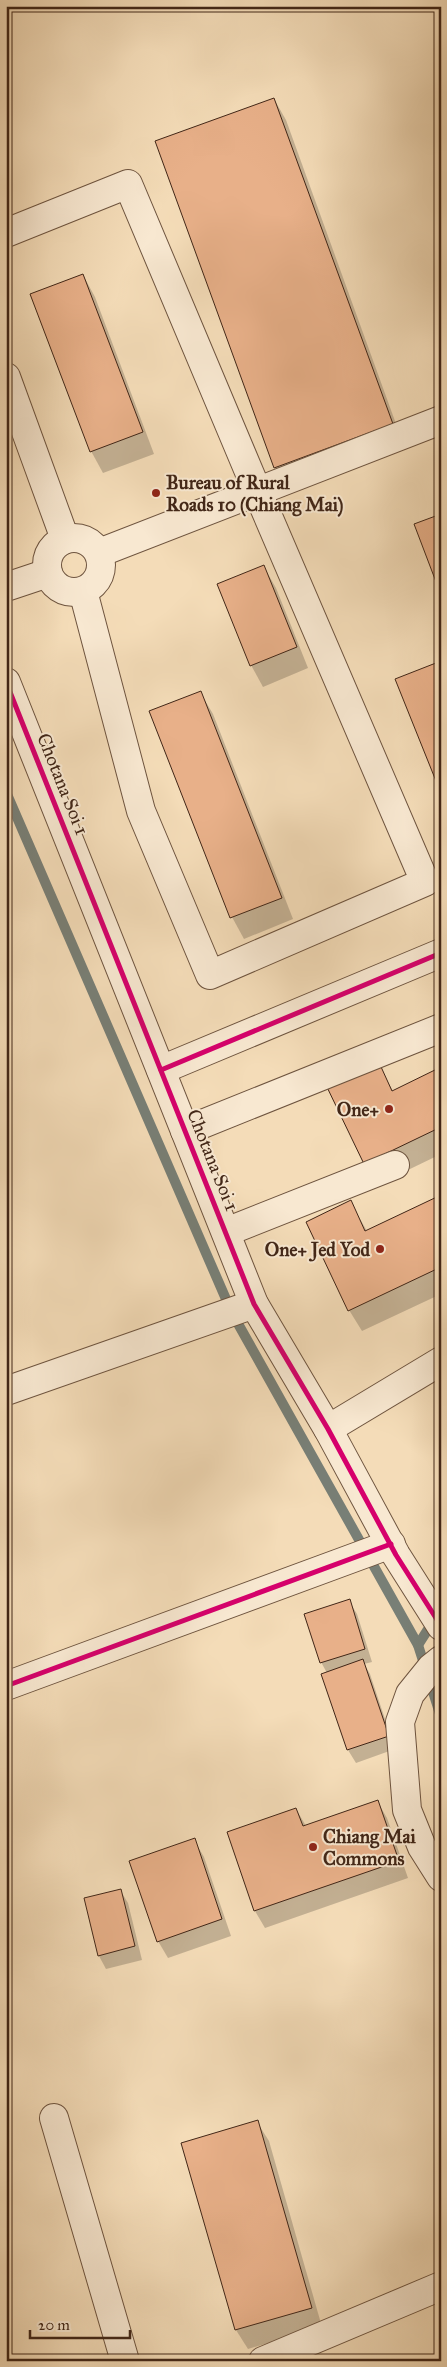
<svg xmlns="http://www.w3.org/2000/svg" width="447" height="2367" font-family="'IM FELL Great Primer',serif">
	<rect width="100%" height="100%" fill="#f4dcb8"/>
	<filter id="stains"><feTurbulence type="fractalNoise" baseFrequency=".004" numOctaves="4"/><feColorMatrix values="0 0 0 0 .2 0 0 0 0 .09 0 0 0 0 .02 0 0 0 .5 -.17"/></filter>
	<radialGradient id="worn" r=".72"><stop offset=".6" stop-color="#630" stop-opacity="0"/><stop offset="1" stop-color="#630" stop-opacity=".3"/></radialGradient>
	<g fill="#0003">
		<polygon points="274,99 286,120 404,446 287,488 275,467"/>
		<polygon points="83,275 95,297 154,454 103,473 91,451"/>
		<polygon points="264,567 276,588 308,668 263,687 251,665"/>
		<polygon points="200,692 213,714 293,919 244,939 232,917"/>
		<polygon points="376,1060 393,1091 441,1068 441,1154 377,1185"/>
		<polygon points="441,1197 441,1294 362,1331 349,1310 350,1202 367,1231"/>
		<polygon points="349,1601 357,1614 372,1662 364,1664 370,1674 395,1749 356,1763 348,1750 323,1674 327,1673 321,1662"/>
		<polygon points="377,1801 387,1818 408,1878 265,1928 255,1911 228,1833 296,1809 306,1826"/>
		<polygon points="194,1840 204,1857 231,1936 168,1958 158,1941"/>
		<polygon points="120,1890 128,1903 142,1960 106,1969 99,1956"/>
		<polygon points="257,2122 269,2141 322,2327 248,2349 236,2330 183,2143"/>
	</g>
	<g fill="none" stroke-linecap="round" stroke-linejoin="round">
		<g stroke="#787f76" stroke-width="10">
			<polyline points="6,792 232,1313 418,1645 441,1717"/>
			<polyline points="418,1645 434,1620"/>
		</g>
	</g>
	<g fill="#e8b089" stroke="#412617">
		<polygon points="274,98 393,424 274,468 155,141"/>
		<polygon points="83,274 143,432 90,452 30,294"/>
		<polygon points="441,514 441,595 414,524"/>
		<polygon points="264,565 297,647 250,666 217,584"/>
		<polygon points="441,661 441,790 440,791 395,679"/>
		<polygon points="201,691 282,898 230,918 149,711"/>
		<polygon points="377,1058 392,1091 441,1067 441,1127 364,1164 325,1083"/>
		<polygon points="441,1195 441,1267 348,1311 306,1222 351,1200 365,1231"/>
		<polygon points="350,1599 365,1649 320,1663 304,1614"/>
		<polygon points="363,1659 389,1736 347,1750 321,1674"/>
		<polygon points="378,1800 399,1861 254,1911 227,1832 296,1808 303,1826"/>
		<polygon points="195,1838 222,1919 157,1942 129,1861"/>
		<polygon points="121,1889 135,1946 98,1956 84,1898"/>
		<polygon points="258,2120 312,2308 235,2330 181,2143"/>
	</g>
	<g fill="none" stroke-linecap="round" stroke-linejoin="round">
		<defs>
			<g id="minor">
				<polyline points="6,233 128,184 258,493 425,882 210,975 141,811 83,591"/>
				<polyline points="6,377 65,539"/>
				<circle cx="74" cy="565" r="27"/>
				<polyline points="99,553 441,420"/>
				<polyline points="6,587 48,573"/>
				<polyline points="6,682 254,1304 328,1429 396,1555 441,1626"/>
				<polyline points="161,1070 441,953"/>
				<polyline points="185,1131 441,1028"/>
				<polyline points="226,1232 395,1165"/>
				<polyline points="6,1391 254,1304"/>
				<polyline points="328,1429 441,1361"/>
				<polyline points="441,1660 431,1668 410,1694 400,1722 407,1810 422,1847 441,1877"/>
				<polyline points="6,1686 391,1544"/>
				<polyline points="54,2118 125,2361"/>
				<polyline points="263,2361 441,2286"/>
			</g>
		</defs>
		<use href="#minor" stroke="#6e543f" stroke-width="30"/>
		<use href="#minor" stroke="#f8e8d1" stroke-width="28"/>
		<defs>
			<g id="cycleway">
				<polyline points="6,682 254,1304 328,1429 396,1555 441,1626"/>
				<polyline points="161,1070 441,953"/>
				<polyline points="6,1686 391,1544"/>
			</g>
		</defs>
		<use href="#cycleway" stroke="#f8e8d1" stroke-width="8"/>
		<use href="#cycleway" stroke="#d6006c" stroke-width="5"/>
	</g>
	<g fill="#8f2418" stroke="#f8e8d1" stroke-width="2">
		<circle cx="156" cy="493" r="5"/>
		<circle cx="389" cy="1109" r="5"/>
		<circle cx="380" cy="1249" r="5"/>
		<circle cx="313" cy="1847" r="5"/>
	</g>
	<g text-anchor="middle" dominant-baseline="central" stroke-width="4" stroke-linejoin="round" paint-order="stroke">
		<g font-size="19" font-weight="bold" fill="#412617" stroke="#f8e8d1" text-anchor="start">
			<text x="166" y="482">Bureau of Rural<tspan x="166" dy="22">Roads 10 (Chiang Mai)</tspan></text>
			<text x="379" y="1109" text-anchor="end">One+</text>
			<text x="370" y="1249" text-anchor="end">One+ Jed Yod</text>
			<text x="323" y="1836">Chiang Mai<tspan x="323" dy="22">Commons</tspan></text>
		</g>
		<g font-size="19" fill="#412617" stroke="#f8e8d1">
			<text transform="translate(63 784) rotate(68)">Chotana Soi 1</text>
			<text transform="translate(213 1160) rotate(68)">Chotana Soi 1</text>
		</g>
	</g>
	<rect width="447" height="2367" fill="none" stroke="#f4dcb8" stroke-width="25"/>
	<rect x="8" y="8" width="432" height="2352" fill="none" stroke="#412617" stroke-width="2.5"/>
	<rect x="12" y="12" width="422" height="2342" fill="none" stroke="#412617"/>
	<path d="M30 2330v8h100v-8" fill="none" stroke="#412617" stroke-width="2.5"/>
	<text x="38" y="2330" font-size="15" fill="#412617" stroke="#f8e8d1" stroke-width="4" paint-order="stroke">20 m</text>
	<rect width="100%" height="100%" filter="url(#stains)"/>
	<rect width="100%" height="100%" fill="url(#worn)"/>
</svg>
